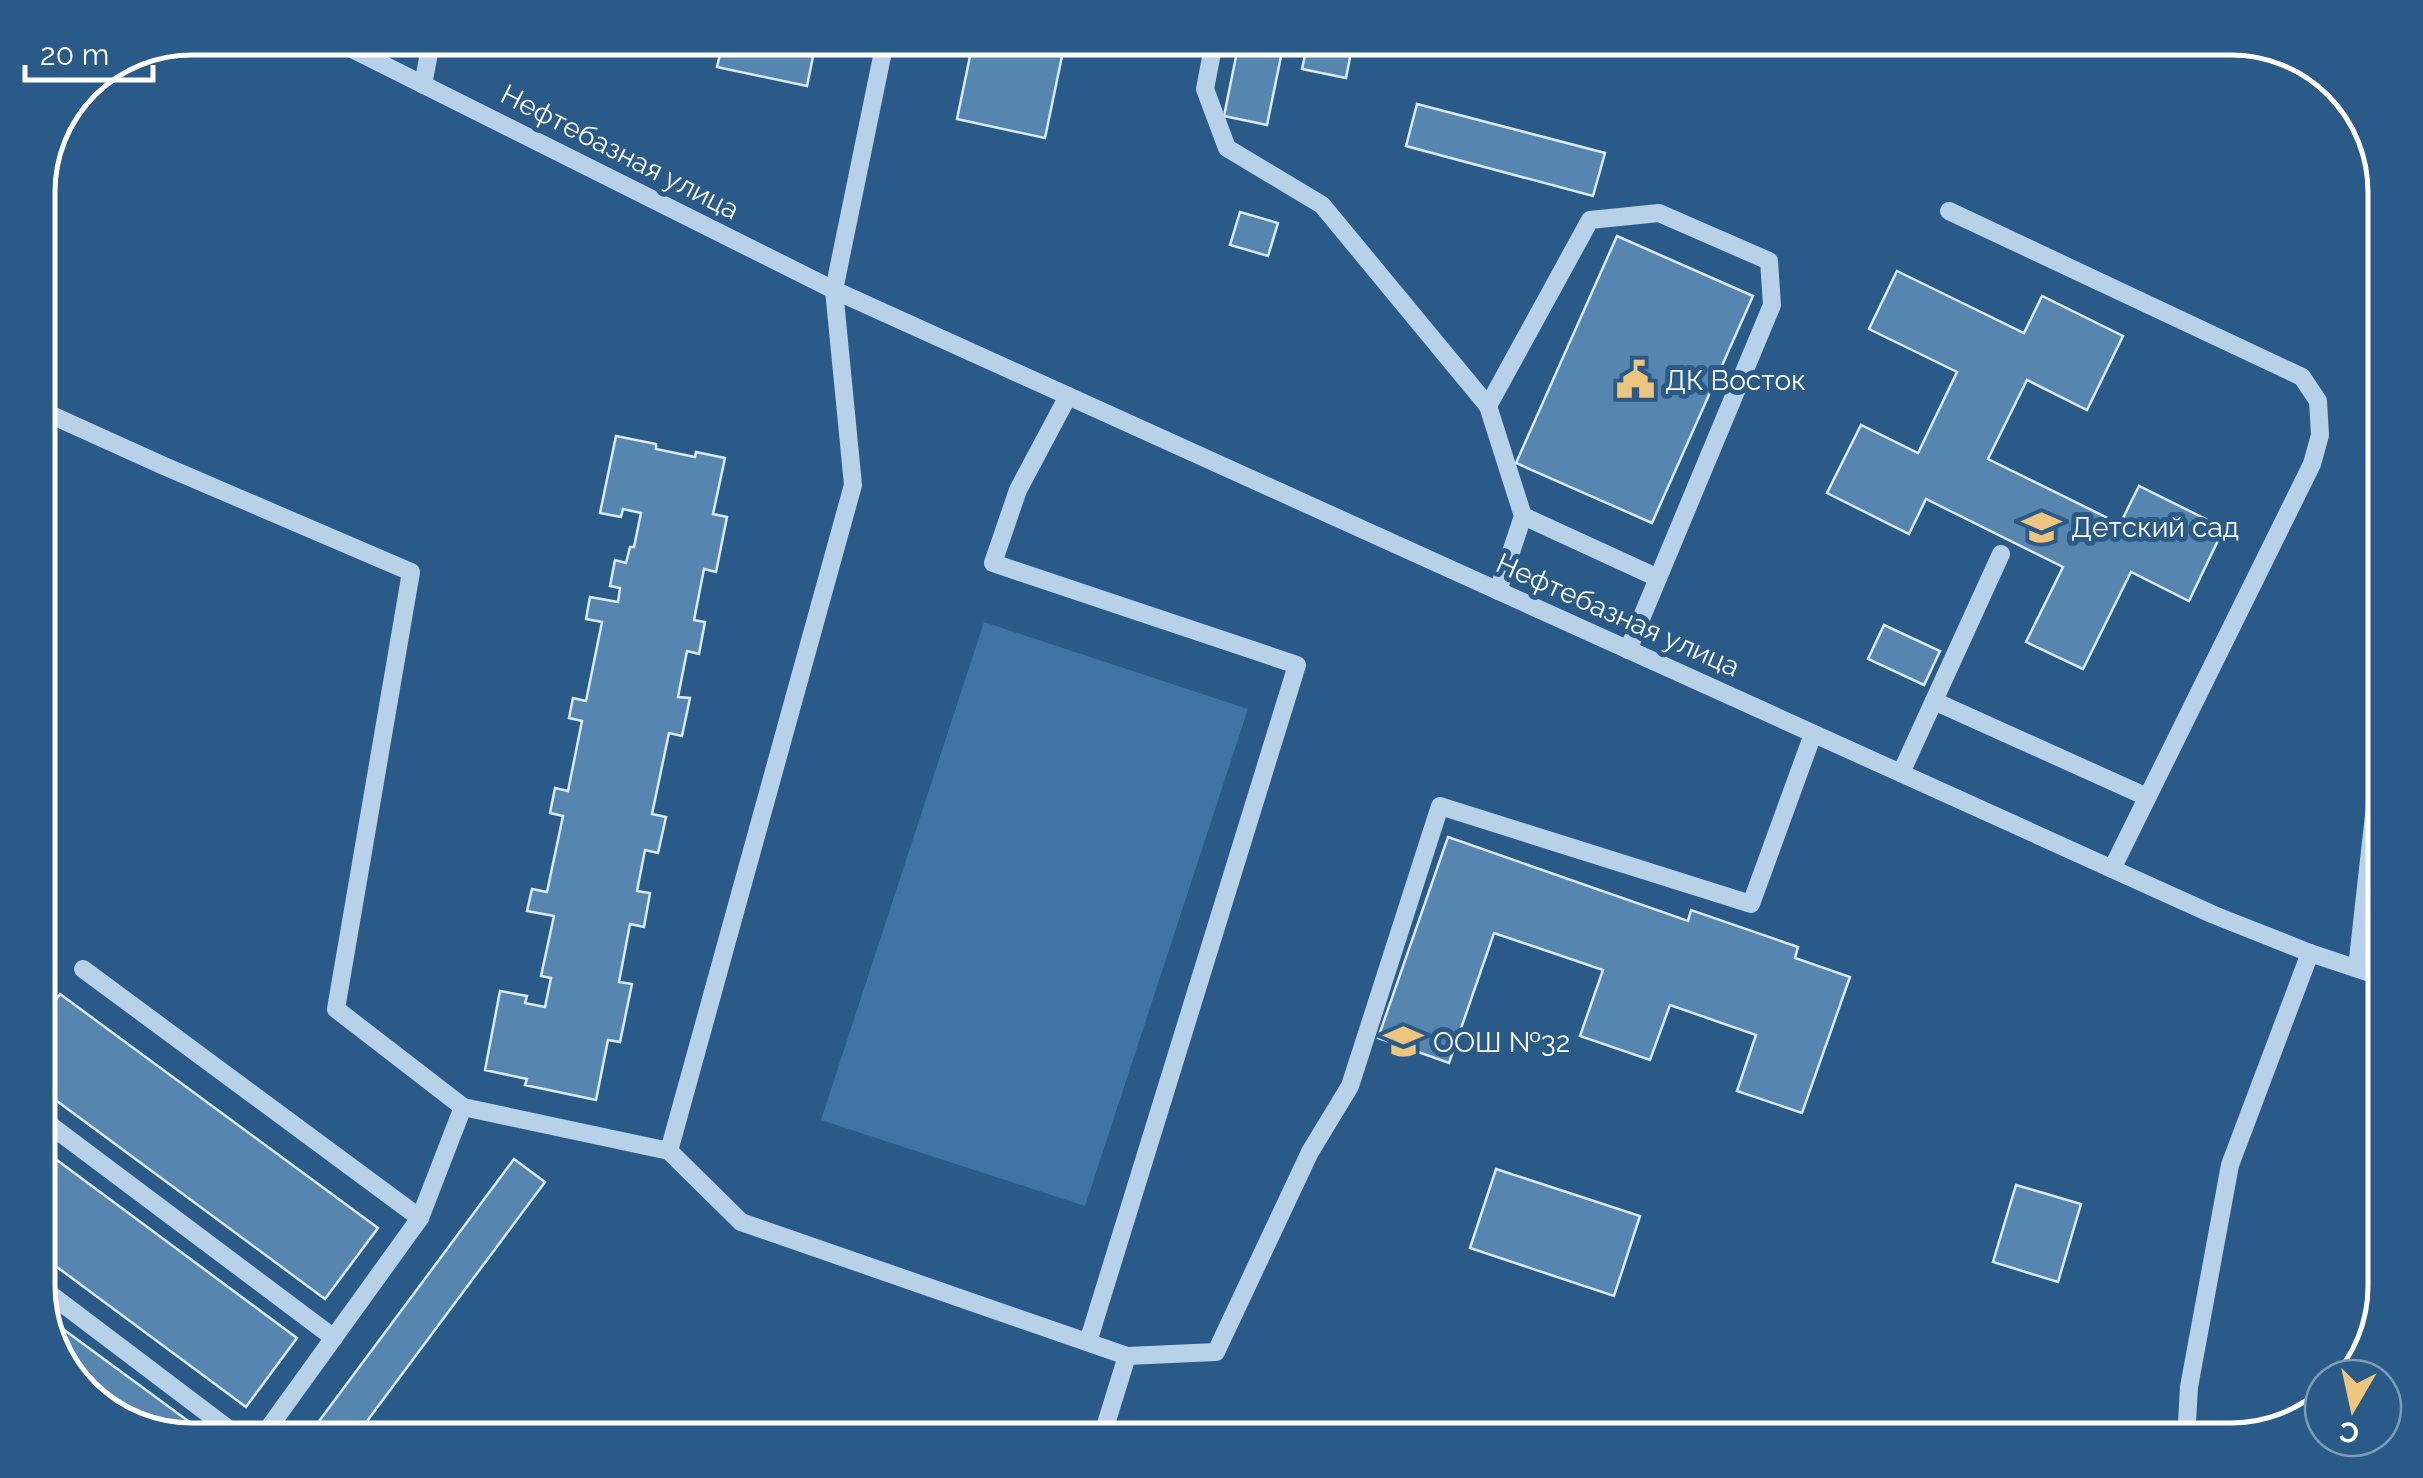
<svg xmlns="http://www.w3.org/2000/svg" width="2423" height="1478" font-family="Raleway,sans-serif">
	<rect width="100%" height="100%" fill="#2a5a87"/>
	<polygon fill="#3f74a3" points="984,622 1248,709 1085,1206 821,1120"/>
	<g fill="#5685b0" stroke="#dae9f6" stroke-width="2.5">
		<polygon points="724,37 817,37 807,86 717,67"/>
		<polygon points="974,37 1066,37 1045,138 957,119"/>
		<polygon points="1240,37 1285,37 1267,125 1224,116"/>
		<polygon points="1309,37 1354,37 1346,78 1302,69"/>
		<polygon points="1417,104 1605,153 1593,196 1406,146"/>
		<polygon points="1240,212 1278,223 1268,256 1230,245"/>
		<polygon points="1617,236 1753,296 1652,523 1516,463"/>
		<polygon points="1897,271 2024,333 2042,296 2123,336 2087,410 2027,380 1988,459 2120,524 2139,486 2224,528 2189,601 2131,572 2083,669 2026,642 2063,567 1926,499 1909,534 1827,493 1861,425 1918,453 1957,372 1869,329"/>
		<polygon points="616,436 656,444 656,449 695,457 696,452 725,458 713,514 727,517 716,572 704,569 694,620 705,622 699,654 687,651 678,697 690,698 682,736 669,733 652,814 666,817 658,853 645,850 637,891 650,893 644,927 630,924 619,982 632,984 620,1042 608,1040 596,1100 525,1085 527,1079 485,1070 500,991 527,996 525,1003 545,1007 551,978 541,976 554,916 527,911 532,889 547,892 563,816 550,813 555,788 568,791 582,721 569,718 573,698 586,701 602,622 586,619 590,597 618,602 620,588 610,586 615,560 626,563 630,547 634,547 641,513 623,509 621,517 600,513"/>
		<polygon points="1884,625 1940,651 1924,685 1868,659"/>
		<polygon points="1448,837 1688,921 1691,910 1798,947 1795,958 1850,977 1802,1113 1737,1091 1756,1035 1670,1005 1650,1060 1580,1036 1603,970 1494,933 1449,1063 1378,1038"/>
		<polygon points="60,994 378,1228 325,1299 38,1087 38,1025"/>
		<polygon points="38,1146 297,1338 246,1407 38,1253"/>
		<polygon points="514,1159 545,1182 353,1440 305,1440"/>
		<polygon points="1496,1169 1640,1216 1614,1296 1470,1248"/>
		<polygon points="2016,1185 2081,1204 2058,1282 1993,1262"/>
		<polygon points="44,1315 214,1440 192,1440 114,1420 58,1364"/>
		<polygon points="1162,1430 1194,1440 1158,1440"/>
	</g>
	<g fill="none" stroke-linecap="round" stroke-linejoin="round">
		<g stroke="#b7d1e8" stroke-width="18">
			<polyline points="328,37 834,290 2214,915 2310,953 2385,978"/>
			<polyline points="1215,37 1205,89 1227,148 1322,205 1488,406 1523,516 1498,591"/>
			<polyline points="423,85 432,37"/>
			<polyline points="1949,211 2302,377 2318,401 2320,435 2312,464 2112,869"/>
			<polyline points="1068,396 1018,490 993,563 1297,665 1088,1342"/>
			<polyline points="1488,406 1590,220 1659,213 1769,261 1772,305 1628,650"/>
			<polyline points="38,409 164,466 411,572 336,1009 463,1107 669,1151 741,1222 1127,1356 1101,1440"/>
			<polyline points="1523,516 1658,578"/>
			<polyline points="1934,701 2147,797"/>
			<polyline points="1901,773 2001,554"/>
			<polyline points="2357,968 2385,716"/>
			<polyline points="83,969 420,1218"/>
			<polyline points="38,1116 334,1338"/>
			<polyline points="669,1151 853,485 834,290 886,37"/>
			<polyline points="38,1285 243,1440"/>
			<polyline points="1127,1356 1216,1352 1310,1152 1350,1086 1440,806 1751,904 1813,734"/>
			<polyline points="260,1440 420,1218 463,1107"/>
			<polyline points="2186,1440 2189,1387 2230,1165 2310,953"/>
		</g>
	</g>
	<defs>
		<symbol id="civic-bare" viewBox="-9 -9 18 18"><path d="M-.6-6.5H3V-4.5H.6V-3L4-1V1h2V6H-6V1h2V-1L-.6-3ZM-1.2 2.5V6h2.4V2.5Z" fill="#eec57f" stroke="#2a5a87" stroke-width="2.5" paint-order="stroke"/></symbol>
		<symbol id="school-bare" viewBox="-9 -9 18 18"><path d="M0-5L7-2L0 1L-7-2ZM-4 1L0 2.5L4 1V4Q0 6-4 4Z" fill="#eec57f" stroke="#2a5a87" stroke-width="2.5" paint-order="stroke"/></symbol>
	</defs>
	<g fill-rule="evenodd">
		<use href="#civic-bare" x="1608" y="352" width="55" height="55"/>
		<use href="#school-bare" x="2014" y="500" width="55" height="55"/>
		<use href="#school-bare" x="1376" y="1014" width="55" height="55"/>
	</g>
	<g text-anchor="middle" dominant-baseline="central" stroke-width="10" stroke-linejoin="round" paint-order="stroke">
		<g font-size="28" fill="#fff" stroke="#2a5a87">
			<text transform="translate(620 152) rotate(27)">Нефтебазная улица</text>
			<text transform="translate(1618 615) rotate(24)">Нефтебазная улица</text>
		</g>
		<g font-size="28" fill="#fff" stroke="#2a5a87" text-anchor="start">
			<text x="1665" y="380">ДК Восток</text>
			<text x="2071" y="527">Детский сад</text>
			<text x="1433" y="1042">ООШ №32</text>
		</g>
	</g>
	<path d="M0 0H2423V1478H0ZM192 55H2231A137 137 0 0 1 2368 192V1286A137 137 0 0 1 2231 1423H192A137 137 0 0 1 55 1286V192A137 137 0 0 1 192 55Z" fill="#2a5a87" fill-rule="evenodd"/>
	<path fill="none" stroke="#fff" stroke-width="5" d="M192 55H2231A137 137 0 0 1 2368 192V1286A137 137 0 0 1 2231 1423H192A137 137 0 0 1 55 1286V192A137 137 0 0 1 192 55Z"/>
	<g transform="translate(2353 1408) rotate(189)"><circle r="48" fill="#2a5a87" stroke="#7f9cb7" stroke-width="2.5"/>
	<path d="M0-8L18 38L0 25L-18 38Z" fill="#eec57f"/>
	<text y="-15" font-size="28" font-weight="bold" text-anchor="middle" fill="#ffffff">С</text>
	</g>
	<path d="M25 65v15h128v-15" fill="none" stroke="#ffffff" stroke-width="5"/>
	<text x="40" y="65" font-size="30" fill="#ffffff" stroke="#2a5a87" stroke-width="8" paint-order="stroke">20 m</text>
</svg>
